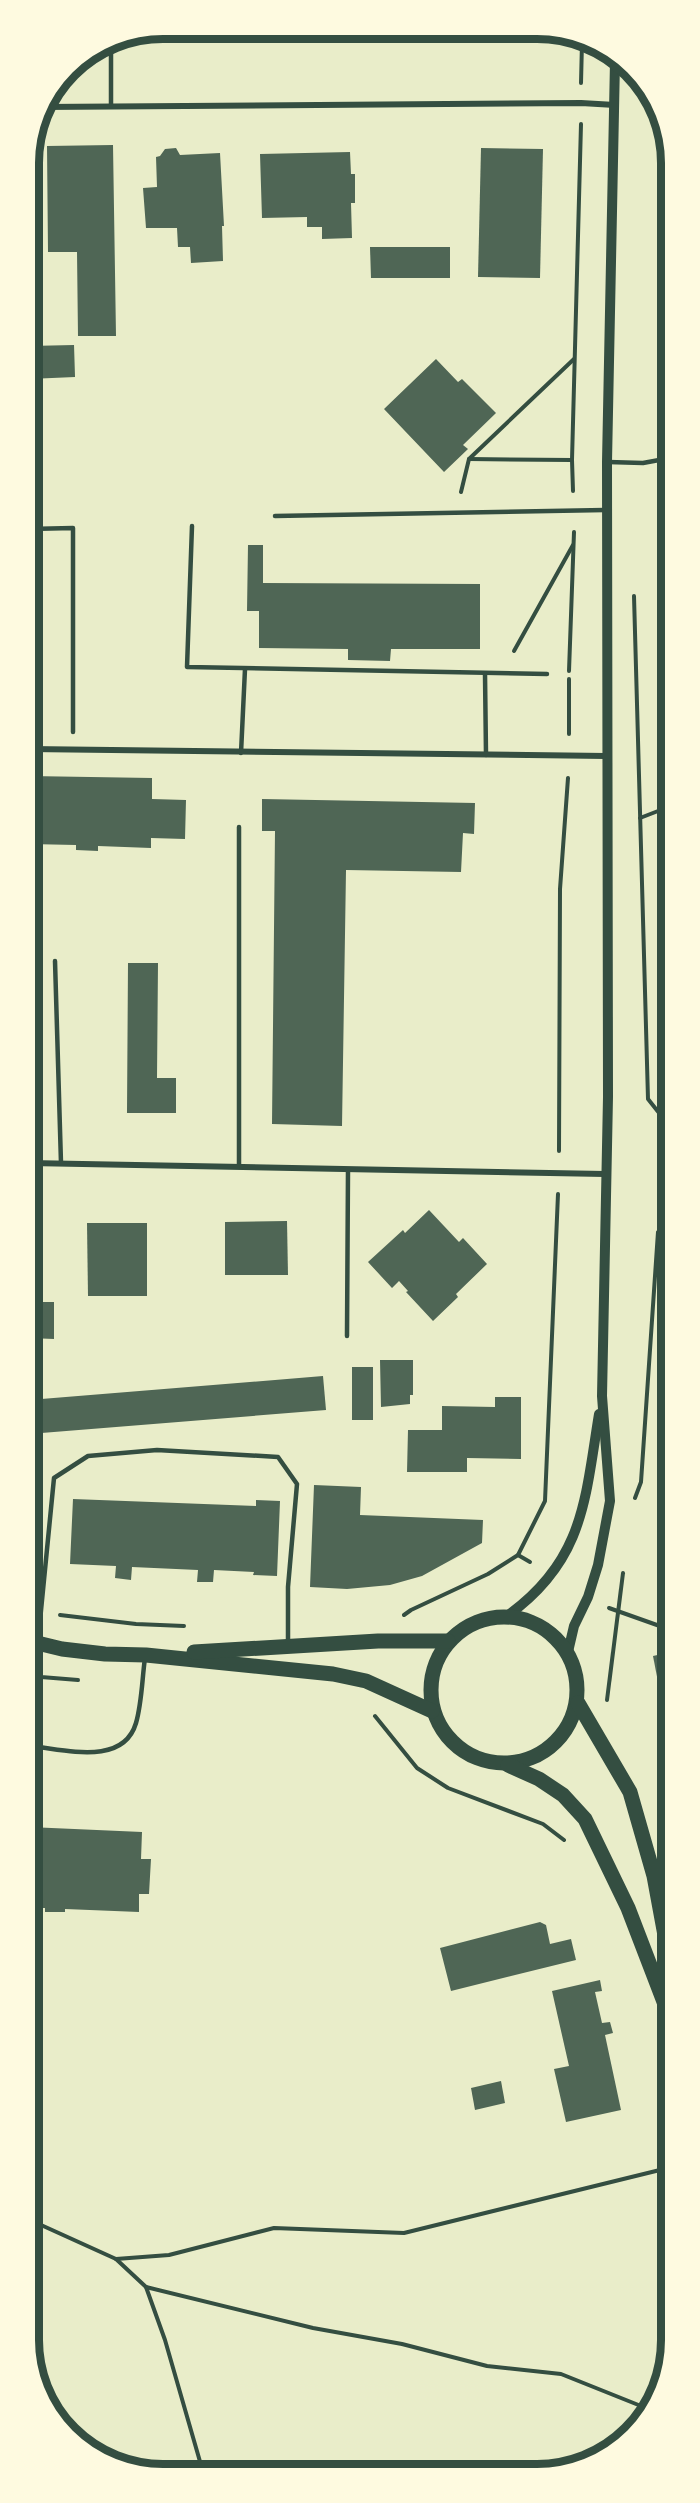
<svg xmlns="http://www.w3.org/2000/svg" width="700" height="2503" font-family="'Roboto Condensed',sans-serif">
	<rect width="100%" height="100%" fill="#e9edc9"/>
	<g fill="#4f6655">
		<polygon points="163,28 261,29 261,37 135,40 135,34"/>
		<polygon points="315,30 375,30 375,32 315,34"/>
		<polygon points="113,145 116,336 78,336 77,252 48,252 47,146"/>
		<polygon points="176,148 180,155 220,153 224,226 222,226 223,261 191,263 190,247 178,247 177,228 146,228 143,188 157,187 156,157 160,156 165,149"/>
		<polygon points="481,148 543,149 540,278 478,277"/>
		<polygon points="350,152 351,174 355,174 355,203 351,203 352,238 322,239 322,227 307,227 307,217 262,218 260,154"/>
		<polygon points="370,247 450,247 450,278 371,278"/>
		<polygon points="74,345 75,377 29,379 29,346"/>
		<polygon points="436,359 458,382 462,379 496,413 463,445 468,449 444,472 384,409"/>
		<polygon points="248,545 263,545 263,583 480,584 480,649 391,649 390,661 348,660 348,649 259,648 259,611 247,611"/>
		<polygon points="29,776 152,778 152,799 186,800 185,839 151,838 151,848 98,846 98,851 76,850 76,845 29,844"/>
		<polygon points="262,799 475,803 474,834 463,833 461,872 346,870 342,1126 272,1124 275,831 262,831"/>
		<polygon points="128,963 158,963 157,1078 176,1078 176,1113 127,1113"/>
		<polygon points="429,1210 459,1242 463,1238 487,1264 456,1294 458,1297 433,1321 406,1292 408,1291 399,1281 392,1288 368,1262 403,1230 405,1233"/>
		<polygon points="287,1221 288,1275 225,1275 225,1222"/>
		<polygon points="87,1223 147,1223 147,1296 88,1296"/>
		<polygon points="29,1302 54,1302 54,1339 29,1338"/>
		<polygon points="380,1360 413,1360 413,1395 410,1395 410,1404 381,1407"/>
		<rect x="352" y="1367" width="21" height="53"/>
		<polygon points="323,1376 326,1410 29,1434 29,1400"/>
		<polygon points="495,1397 521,1397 521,1459 467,1458 467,1472 407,1472 408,1430 442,1430 442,1406 495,1407"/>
		<polygon points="314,1485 361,1487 360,1515 483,1520 482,1543 422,1576 390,1585 347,1589 310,1587"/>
		<polygon points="73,1499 256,1506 256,1500 280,1501 277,1576 253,1575 254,1572 214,1570 213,1582 197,1582 198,1570 132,1567 131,1580 115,1578 116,1566 70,1564"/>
		<polygon points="671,1652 671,1684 659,1687 653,1656"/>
		<polygon points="29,1827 142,1832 141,1859 151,1859 149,1894 139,1894 139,1912 65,1909 65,1912 45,1912 45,1908 30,1908"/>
		<polygon points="540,1922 546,1925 550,1944 571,1939 576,1960 451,1991 440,1948"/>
		<polygon points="600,1980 602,1991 595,1992 602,2023 610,2022 613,2033 605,2035 621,2110 566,2122 554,2069 569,2066 552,1991"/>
		<polygon points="501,2081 505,2103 475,2110 471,2088"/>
	</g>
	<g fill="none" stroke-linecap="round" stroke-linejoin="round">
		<g stroke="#344e41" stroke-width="4">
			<polyline points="581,83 582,42"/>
			<polyline points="469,459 572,460"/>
			<polyline points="573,491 572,460 581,124"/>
			<polyline points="461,492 469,459 574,359"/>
			<polyline points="634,596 648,1099 671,1128"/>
			<polyline points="514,651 573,545"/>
			<polyline points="569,671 574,532"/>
			<polyline points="569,679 569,734"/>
			<polyline points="640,818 671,806"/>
			<polyline points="559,1151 560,889 568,778"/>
			<polyline points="635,1498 641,1482 658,1232 671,1222"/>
			<polyline points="518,1555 530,1562"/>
			<polyline points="609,1608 671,1630"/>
			<polyline points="60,1615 136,1624 184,1626"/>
			<polyline points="404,1615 411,1610 488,1574 518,1555 545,1501 558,1194"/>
			<polyline points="29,1674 41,1677 78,1680"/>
			<polyline points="607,1700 623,1573"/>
			<polyline points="375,1716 417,1768 448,1788 543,1824 564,1840"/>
			<polyline points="30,2220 116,2259 146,2287 165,2340 203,2472"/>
			<polyline points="116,2259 169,2255 274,2228 404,2233 664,2169"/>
			<polyline points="146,2287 313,2328 402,2344 487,2366 561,2374 646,2408"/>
		</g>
		<g stroke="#344e41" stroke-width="4.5">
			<polyline points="111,39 111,106"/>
			<polyline points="608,462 643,463 670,458"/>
			<polyline points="275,516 605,510"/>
			<polyline points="192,526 187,667 547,674"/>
			<polyline points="29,529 73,528 73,732"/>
			<polyline points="670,613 668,628 671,670"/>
			<polyline points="485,674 486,755"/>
			<polyline points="241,753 245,669"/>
			<polyline points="55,961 61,1163"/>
			<polyline points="239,1167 239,827"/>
			<polyline points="347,1336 348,1170"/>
			<polyline points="38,1641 54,1478 88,1456 157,1450 278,1457 297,1484 288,1587 288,1644"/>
			<path d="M 29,1746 C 64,1749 123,1767 136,1723 C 142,1702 142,1679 145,1658"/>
		</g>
		<g stroke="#344e41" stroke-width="6">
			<polyline points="42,107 581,103 615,105"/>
			<polyline points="29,749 606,756"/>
			<polyline points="29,1163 605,1174"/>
		</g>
		<g stroke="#344e41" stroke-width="10">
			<path d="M 507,1616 C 584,1561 585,1500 599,1414"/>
			<polyline points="567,1656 574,1626 588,1597 598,1565 610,1501 602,1396 608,1097 607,462 615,61"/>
		</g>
		<g stroke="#344e41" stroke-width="15">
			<circle cx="504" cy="1690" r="73"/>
			<polyline points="29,1641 62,1649 105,1654 146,1655 333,1674 366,1681 432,1711"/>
			<polyline points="194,1652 378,1641 448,1641"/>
			<polyline points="578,1703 630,1792 654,1876 671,1968"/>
			<polyline points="508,1765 539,1779 563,1795 585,1819 628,1908 671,2020"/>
		</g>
	</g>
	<path d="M0 0H700V2503H0ZM163 39H537A124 124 0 0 1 661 163V2340A124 124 0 0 1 537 2464H163A124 124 0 0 1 39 2340V163A124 124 0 0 1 163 39Z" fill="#fefae0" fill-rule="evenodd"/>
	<path fill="none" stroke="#344e41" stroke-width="8" d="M163 39H537A124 124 0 0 1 661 163V2340A124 124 0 0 1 537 2464H163A124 124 0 0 1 39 2340V163A124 124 0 0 1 163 39Z"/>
</svg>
